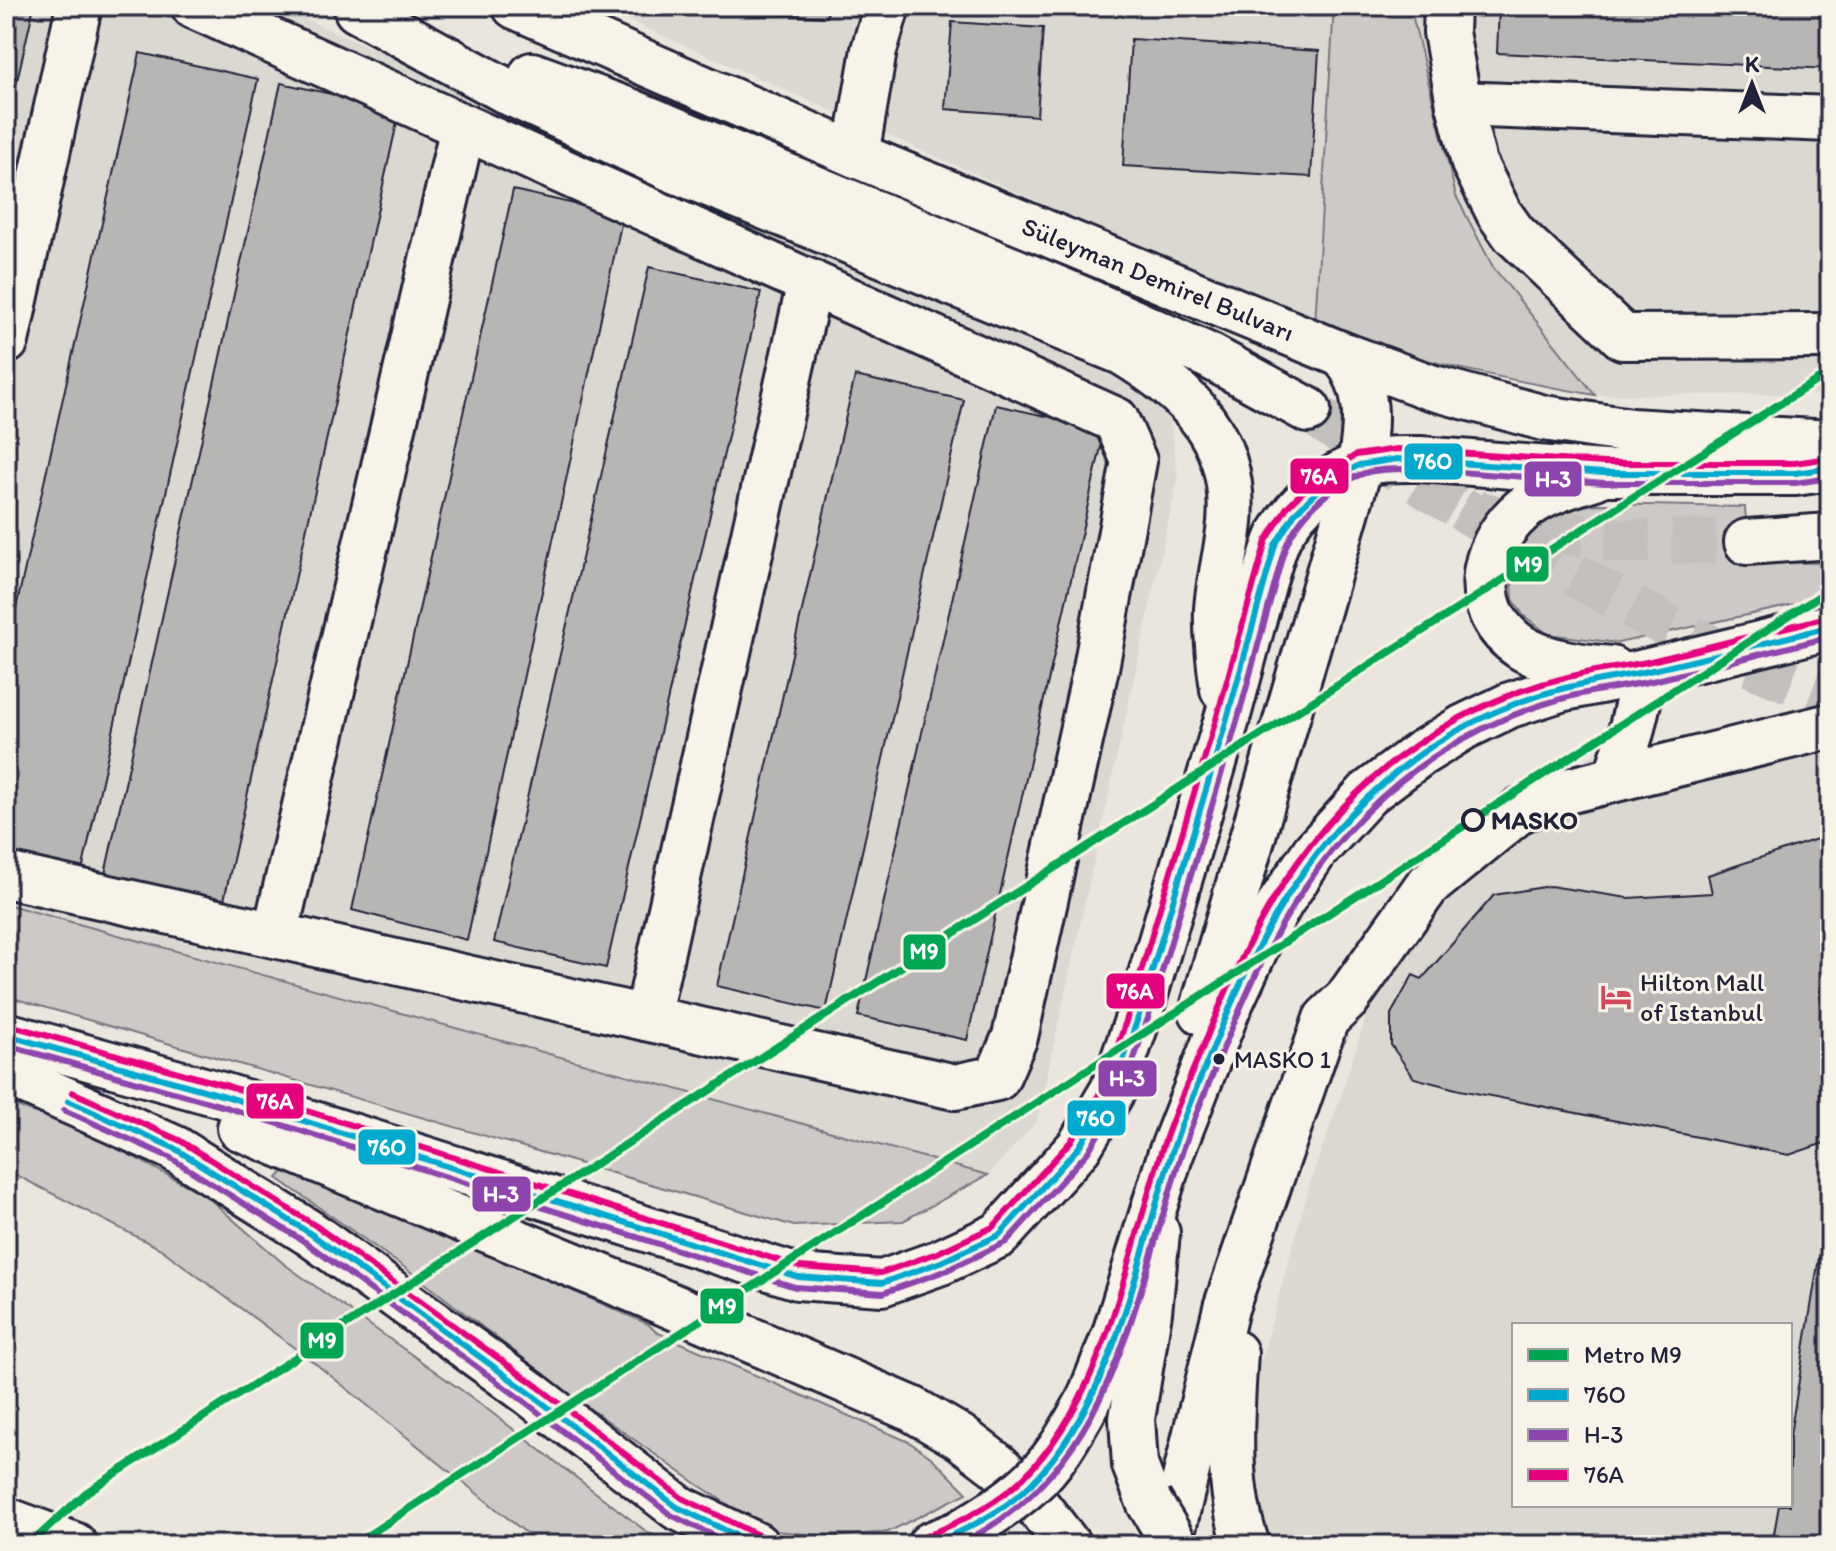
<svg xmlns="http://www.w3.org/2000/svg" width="1836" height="1551" font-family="Itim,sans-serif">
	<rect width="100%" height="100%" fill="#eae6de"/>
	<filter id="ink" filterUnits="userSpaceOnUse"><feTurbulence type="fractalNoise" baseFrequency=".0125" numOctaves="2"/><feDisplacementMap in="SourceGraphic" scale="16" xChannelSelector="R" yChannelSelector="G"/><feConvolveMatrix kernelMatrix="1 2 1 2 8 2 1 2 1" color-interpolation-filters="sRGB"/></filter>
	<g filter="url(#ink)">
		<g fill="#dbd8d2" fill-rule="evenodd">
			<polygon points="6,6 275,6 1152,386 1171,425 1178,478 1037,1121 988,1175 6,904"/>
			<polygon points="595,6 1334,6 1315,324"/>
			<polygon points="1410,6 1830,6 1830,394 1595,395 1493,267 1456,196"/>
			<path d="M 1830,718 L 1830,1545 L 1268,1545 L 1254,1503 L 1250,1450 L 1258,1371 L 1313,1173 L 1338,1105 L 1380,972 L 1352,954 L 1384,908 L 1551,777 L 1599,752 ZM 1514,1325 L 1790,1325 L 1790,1505 L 1514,1505 Z"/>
		</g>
		<g fill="#cdc9c6" stroke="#787680" stroke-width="2">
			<path d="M 1334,6 L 1410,6 L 1456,196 L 1493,267 L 1595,395 C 1499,378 1406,360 1315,324 Z"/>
			<polygon points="1597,504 1745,507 1749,562 1830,563 1830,597 1618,643 1548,634 1523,615 1513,599 1512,582 1519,556 1546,522 1571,508"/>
			<polygon points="6,904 988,1175 903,1221 794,1226 6,996"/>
			<polygon points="6,1102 89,1133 205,1195 284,1264 474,1399 647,1532 676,1545 541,1545 316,1364 161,1249 6,1170"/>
			<polygon points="284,1171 482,1251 648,1324 656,1332 909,1442 932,1458 967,1493 888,1532 833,1537 767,1530 697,1484 575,1398 408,1270 277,1178"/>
		</g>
		<g fill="#b8b6b5" stroke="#22223b" stroke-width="2">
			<polygon points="6,6 34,6 6,129"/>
			<polygon points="619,6 828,6 827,17"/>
			<polygon points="1499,6 1830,6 1830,69 1497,53"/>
			<polygon points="952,22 1043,28 1037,116 945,109"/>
			<polygon points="1131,39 1319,51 1311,177 1123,166"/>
			<polygon points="140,53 258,79 82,871 6,854 6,653"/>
			<polygon points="281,83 400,109 224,900 105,874"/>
			<polygon points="513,190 623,215 467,940 352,910"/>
			<polygon points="649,267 761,292 606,968 494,942"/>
			<polygon points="855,376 964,400 826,1011 717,986"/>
			<polygon points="996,405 1105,429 967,1040 858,1016"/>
			<polygon points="1826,836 1830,847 1830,1141 1789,1155 1460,1090 1414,1078 1391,1045 1391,1014 1413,975 1422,979 1494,895 1550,886 1628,898 1712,893 1708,875"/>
			<polygon points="1830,1214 1830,1545 1772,1545 1779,1505 1790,1505 1790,1435 1826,1215"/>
		</g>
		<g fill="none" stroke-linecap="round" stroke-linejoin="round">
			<path stroke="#c2bfbd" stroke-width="44" stroke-dasharray="44 22" stroke-linecap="butt" d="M 1461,508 C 1580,579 1699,651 1830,696"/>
			<polyline stroke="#c2bfbd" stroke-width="44" stroke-dasharray="44 22" stroke-linecap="butt" points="1308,410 1369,452 1461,508 1551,531 1619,541 1747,542"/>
			<defs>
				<g id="minor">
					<polyline points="1447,6 1446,32 1459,104 1830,119"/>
					<polyline points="1459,104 1474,163 1499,213 1514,234 1623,337 1830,336"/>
					<polyline points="856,155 874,50 887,6"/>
					<polyline points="6,341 79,6"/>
					<polyline points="1616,778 1631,732 1645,672"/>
					<polyline points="6,875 955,1087 997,1078 1015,1037 1096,668 1134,461 1116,420 194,6"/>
					<polyline points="275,935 463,127"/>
					<polyline points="647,1018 810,282"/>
					<path d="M 1235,1353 C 1231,1416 1225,1485 1247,1545"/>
					<polyline points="1149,1502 1135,1465 1132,1419 1149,1312 1157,1233"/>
					<polyline points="1169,1545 1226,1308 1326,1019 1347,999 1427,886 1520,810 1567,791 1830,726"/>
				</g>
				<g id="major">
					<polyline points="515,6 856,155 1343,355 1430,387 1544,418 1631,431 1830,443"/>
					<path d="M 357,10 L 508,92 L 670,168 L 1122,352 C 1189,392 1237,439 1230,523 C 1227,552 1219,581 1217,609 C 1216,636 1219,662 1223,689"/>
					<polyline points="532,75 632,112 1080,298 1209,356 1308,410"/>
					<path d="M 1595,477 C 1570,485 1542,493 1522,510 C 1478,548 1469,612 1521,647 C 1545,662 1583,667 1611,669"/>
					<polyline points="1747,542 1830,536"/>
					<path d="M 1202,1012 L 1360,465 C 1367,425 1371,388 1343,355"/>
					<path d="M 6,1035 L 225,1096 L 798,1277 L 882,1283 L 941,1262 L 999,1235 L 1079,1147 L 1113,1090 L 1139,1015 L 1227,719 L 1264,581 C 1269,566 1273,548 1280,534 C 1297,505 1327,478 1359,465 C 1377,458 1401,459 1420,459 L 1604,473 L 1795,473 L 1830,468"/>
					<polyline points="6,1073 174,1148 311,1234 531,1394 677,1507 756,1545"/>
					<polyline points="240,1128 639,1292 912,1409 960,1437 998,1466 1032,1499 1068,1545"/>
					<polyline points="1088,1402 1115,1334 1170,1156 1228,1008 1258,943 1281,902 1315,851 1368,793 1420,754 1464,727 1510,705 1560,689 1645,672 1830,627"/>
					<polyline points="930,1545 958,1534"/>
				</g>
				<polyline id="highway" points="6,1520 74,1545"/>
			</defs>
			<use href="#minor" stroke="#22223b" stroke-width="50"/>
			<use href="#major" stroke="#22223b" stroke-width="50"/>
			<use href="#highway" stroke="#22223b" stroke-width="50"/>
			<use href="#minor" stroke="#f7f3e8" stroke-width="44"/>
			<use href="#major" stroke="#f7f3e8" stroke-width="44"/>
			<use href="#highway" stroke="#f7f3e8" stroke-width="44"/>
			<defs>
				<polyline id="minor-bridge" points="1149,1502 1175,1545"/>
				<path id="major-bridge" d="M 958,1534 C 983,1519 1008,1504 1030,1484 C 1055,1462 1072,1430 1088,1402"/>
			</defs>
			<use href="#minor-bridge" stroke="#22223b" stroke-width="50" stroke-linecap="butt"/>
			<use href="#major-bridge" stroke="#22223b" stroke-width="50" stroke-linecap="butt"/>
			<use href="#minor-bridge" stroke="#f7f3e8" stroke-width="44"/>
			<use href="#major-bridge" stroke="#f7f3e8" stroke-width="44"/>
			<defs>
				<g id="bus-1">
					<polyline points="6,1035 225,1096 798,1277 882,1283 941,1262 999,1235 1079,1147 1113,1090 1139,1015 1227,719 1275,545 1295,513 1324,485 1359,465 1397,459 1604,473 1795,473 1830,468"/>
					<polyline points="68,1101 174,1148 311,1234 531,1394 677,1507 756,1545"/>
					<path d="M 930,1545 C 966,1530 1003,1512 1031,1484 C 1118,1395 1136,1259 1174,1146 C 1185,1112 1200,1080 1213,1048 C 1260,930 1313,831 1419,755 C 1465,722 1522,697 1578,685 C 1603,679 1628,676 1653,670 C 1712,657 1771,641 1830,627"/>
				</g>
				<g id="bus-2">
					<path d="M 6,1045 L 222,1106 L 795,1287 L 883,1293 L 945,1271 L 1006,1242 L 1088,1152 L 1122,1094 L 1148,1018 L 1237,722 L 1283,554 C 1295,518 1331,483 1368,472 C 1385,468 1403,469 1420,469 L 1604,483 L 1795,483 L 1830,478"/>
					<polyline points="64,1110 169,1157 305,1242 525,1402 671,1515 733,1545"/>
					<path d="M 956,1545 C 1115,1473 1133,1298 1183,1150 C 1194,1117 1208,1086 1221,1054 C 1270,934 1325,827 1438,754 C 1480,727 1527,707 1576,695 C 1603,689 1630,686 1657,680 C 1715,666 1772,651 1830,637"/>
				</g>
				<g id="bus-3">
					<polyline points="9,1025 228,1086 800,1267 881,1273 937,1253 993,1227 1071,1141 1104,1086 1129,1012 1217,716 1266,541 1287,507 1318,477 1356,455 1397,449 1604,463 1794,463 1829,458"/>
					<polyline points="72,1092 179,1140 316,1226 537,1386 682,1498 760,1536"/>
					<path d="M 926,1536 C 961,1522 995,1505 1022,1479 C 1109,1394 1127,1250 1165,1140 C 1176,1109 1189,1079 1202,1049 C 1250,928 1305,821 1416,745 C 1462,713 1514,690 1568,677 C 1595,670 1624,667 1651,661 C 1710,647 1769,631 1828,617"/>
				</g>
			</defs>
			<use href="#bus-1" stroke="#f7f3e8" stroke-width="12"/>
			<use href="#bus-2" stroke="#f7f3e8" stroke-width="12"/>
			<use href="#bus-3" stroke="#f7f3e8" stroke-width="12"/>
			<use href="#bus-1" stroke="#00a9ce" stroke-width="6"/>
			<use href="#bus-2" stroke="#8e44ad" stroke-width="6"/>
			<use href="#bus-3" stroke="#e5007d" stroke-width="6"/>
			<defs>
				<g id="metro-1">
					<polyline points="29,1545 87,1492 1369,665 1830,372"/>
					<polyline points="353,1545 1830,589"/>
				</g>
			</defs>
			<use href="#metro-1" stroke="#f7f3e8" stroke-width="14"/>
			<use href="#metro-1" stroke="#00a651" stroke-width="8"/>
		</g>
	</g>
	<defs>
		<symbol id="hotel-bare" viewBox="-9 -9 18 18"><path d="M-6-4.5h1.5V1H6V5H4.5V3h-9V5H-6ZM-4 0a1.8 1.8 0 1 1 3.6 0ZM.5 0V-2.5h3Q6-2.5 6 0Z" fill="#d1495b" stroke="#f7f3e8" stroke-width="2.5" paint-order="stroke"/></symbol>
	</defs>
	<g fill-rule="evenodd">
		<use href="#hotel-bare" x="1594" y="975" width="44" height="44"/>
	</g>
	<circle fill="#f7f3e8" stroke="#22223b" stroke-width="4" cx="1473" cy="820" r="10"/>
	<circle fill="#22223b" stroke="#f7f3e8" stroke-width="3" cx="1219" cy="1059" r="7"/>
	<g text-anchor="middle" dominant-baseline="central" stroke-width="6" stroke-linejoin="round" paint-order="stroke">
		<g font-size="24" fill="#22223b" stroke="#f7f3e8" text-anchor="start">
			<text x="1234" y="1059">MASKO 1</text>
		</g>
		<g font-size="26" fill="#22223b" stroke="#f7f3e8">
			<text transform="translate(1158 279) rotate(22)">Süleyman Demirel Bulvarı</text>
		</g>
		<g font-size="26" font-weight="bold" fill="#22223b" stroke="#f7f3e8" text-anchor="start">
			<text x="1491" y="820">MASKO</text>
		</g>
		<g font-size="26" fill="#22223b" stroke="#f7f3e8" text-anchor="start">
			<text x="1640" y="982">Hilton Mall<tspan x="1640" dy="30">of Istanbul</tspan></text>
		</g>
	</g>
	<g stroke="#f7f3e8" stroke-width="3">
		<rect x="1403" y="442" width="61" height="39" rx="8" fill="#00a9ce"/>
		<rect x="1289" y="457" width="61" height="38" rx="8" fill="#e5007d"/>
		<rect x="1523" y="460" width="60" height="38" rx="8" fill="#8e44ad"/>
		<rect x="1505" y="545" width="45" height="38" rx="8" fill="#00a651"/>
		<rect x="902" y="933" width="45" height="38" rx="8" fill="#00a651"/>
		<rect x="1105" y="972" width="61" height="38" rx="8" fill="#e5007d"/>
		<rect x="1097" y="1059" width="61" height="39" rx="8" fill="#8e44ad"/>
		<rect x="245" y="1082" width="60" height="38" rx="8" fill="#e5007d"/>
		<rect x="1066" y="1099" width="61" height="38" rx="8" fill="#00a9ce"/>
		<rect x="357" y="1128" width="60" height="38" rx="8" fill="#00a9ce"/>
		<rect x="471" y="1175" width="61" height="38" rx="8" fill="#8e44ad"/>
		<rect x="699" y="1287" width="46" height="38" rx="8" fill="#00a651"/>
		<rect x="299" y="1321" width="46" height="39" rx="8" fill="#00a651"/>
	</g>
	<g font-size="22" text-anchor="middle" font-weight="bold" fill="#fff">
		<text x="1433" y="469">76O</text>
		<text x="1319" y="484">76A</text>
		<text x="1553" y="487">H-3</text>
		<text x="1528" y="572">M9</text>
		<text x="924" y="959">M9</text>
		<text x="1135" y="999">76A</text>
		<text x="1127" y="1086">H-3</text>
		<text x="275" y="1109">76A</text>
		<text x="1096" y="1126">76O</text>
		<text x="387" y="1155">76O</text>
		<text x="501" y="1202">H-3</text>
		<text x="722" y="1314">M9</text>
		<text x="322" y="1348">M9</text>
	</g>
	<rect width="1836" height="1551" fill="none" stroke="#f7f3e8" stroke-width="32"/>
	<rect x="16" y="16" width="1804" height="1519" fill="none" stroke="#22223b" stroke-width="3" filter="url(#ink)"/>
	<rect x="1512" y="1323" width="280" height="184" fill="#f7f3e8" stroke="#a29fa3" stroke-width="2"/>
	<rect x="1528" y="1349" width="40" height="12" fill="#00a651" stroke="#a29fa3" stroke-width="2"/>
	<text x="1584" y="1363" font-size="24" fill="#22223b">Metro M9</text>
	<rect x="1528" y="1389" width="40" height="12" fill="#00a9ce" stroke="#a29fa3" stroke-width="2"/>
	<text x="1584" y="1403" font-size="24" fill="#22223b">76O</text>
	<rect x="1528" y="1429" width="40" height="12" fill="#8e44ad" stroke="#a29fa3" stroke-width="2"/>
	<text x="1584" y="1443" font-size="24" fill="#22223b">H-3</text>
	<rect x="1528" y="1469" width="40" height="12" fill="#e5007d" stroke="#a29fa3" stroke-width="2"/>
	<text x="1584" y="1483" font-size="24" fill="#22223b">76A</text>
	<g transform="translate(1752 84)" stroke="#f7f3e8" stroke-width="6" paint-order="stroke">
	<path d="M0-6L14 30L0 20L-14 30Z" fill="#22223b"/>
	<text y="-12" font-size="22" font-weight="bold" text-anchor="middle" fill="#22223b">K</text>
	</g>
</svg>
